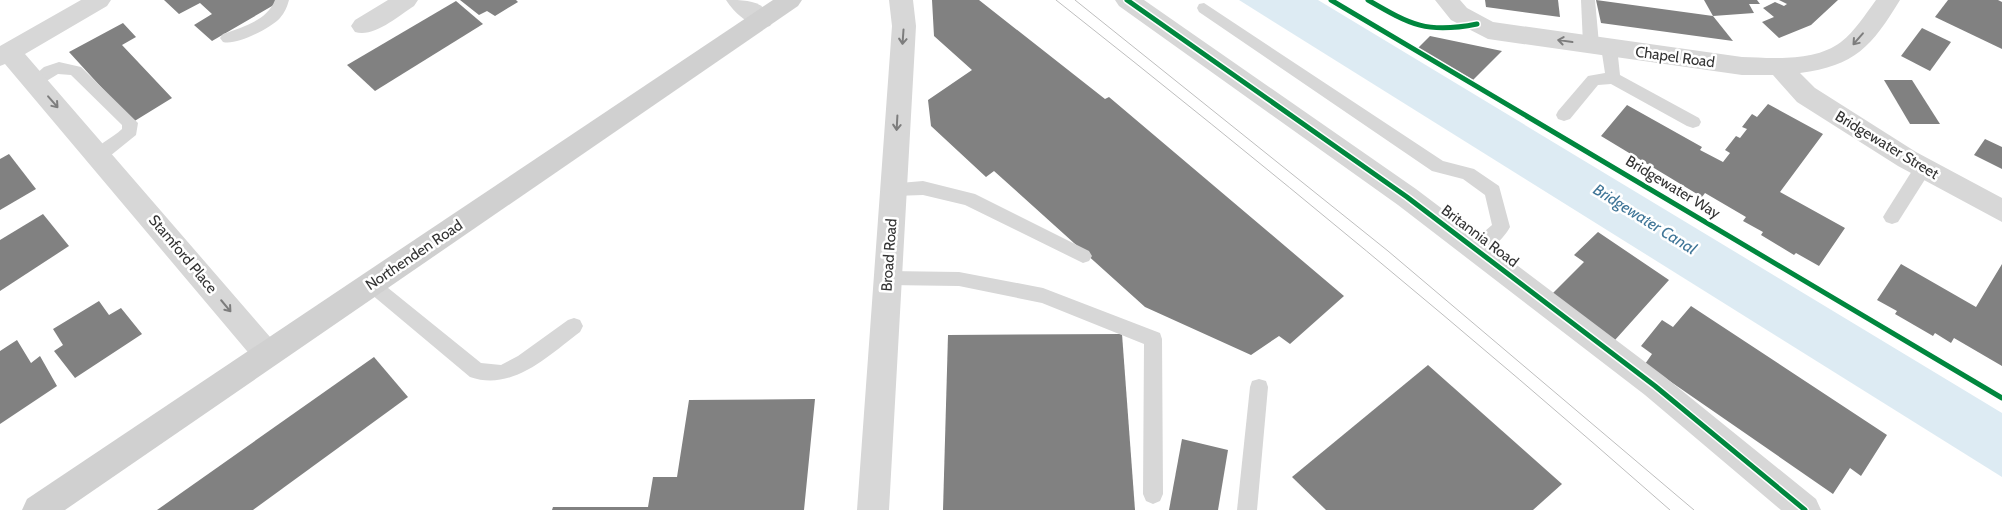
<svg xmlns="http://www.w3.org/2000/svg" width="2002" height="510" font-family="Cabin,sans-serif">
	<rect width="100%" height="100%" fill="#fff"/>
	<polygon fill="#ddebf3" points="1239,0 1318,0 2002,413 2002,477"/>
	<g fill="#818181">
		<polygon points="164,0 277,0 279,2 212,41 194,25 212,14 200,3 179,14"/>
		<polygon points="460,0 516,0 518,2 495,16 487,11 479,15"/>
		<polygon points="932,0 979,0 1105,99 1109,97 1344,296 1290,344 1279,336 1251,355 1145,307 994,171 986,177 931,126 928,100 972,70 934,36"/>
		<polygon points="1485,0 1558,0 1560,17 1486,7"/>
		<polygon points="1596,0 1713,16 1733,41 1601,23"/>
		<polygon points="1704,0 1757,0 1760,4 1749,4 1754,13 1713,16"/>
		<polygon points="1779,0 1838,0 1811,25 1779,38 1762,22 1774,17 1763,8 1775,2 1784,6 1787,4"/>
		<polygon points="1948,0 1998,0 2002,2 2002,49 1935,17"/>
		<polygon points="456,1 483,24 375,91 347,65"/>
		<polygon points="123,23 136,37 122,45 172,98 133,122 69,52"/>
		<polygon points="1922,28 1951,42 1930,71 1901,56"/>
		<polygon points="1430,36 1502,51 1473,80 1418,48"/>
		<polygon points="1884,80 1912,80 1940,124 1910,124"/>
		<polygon points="1768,104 1823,134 1780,192 1845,228 1819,266 1796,253 1794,255 1761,235 1763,232 1743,221 1746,217 1705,193 1702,197 1601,136 1627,105 1702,147 1700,150 1723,162 1730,153 1725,150 1736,136 1740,138 1747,129 1742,127 1752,114 1757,117"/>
		<polygon points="1985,139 2002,147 2002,169 1974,155"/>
		<polygon points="9,154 36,189 0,210 0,159"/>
		<polygon points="43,214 69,246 0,291 0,240"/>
		<polygon points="1598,232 1669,280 1615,340 1551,295 1584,262 1574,255"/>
		<polygon points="1901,264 1976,307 2002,264 2002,366 1954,338 1951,343 1935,333 1933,336 1895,314 1897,311 1877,300"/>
		<polygon points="99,301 109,315 121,308 142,334 75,378 54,351 63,345 53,329"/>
		<polygon points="1691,306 1887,435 1861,476 1850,468 1833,494 1645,364 1652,354 1641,346 1662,320 1673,327"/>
		<polygon points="1122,334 1135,510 943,510 948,335"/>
		<polygon points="17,340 31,363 40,356 57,386 0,424 0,351"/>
		<polygon points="374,357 408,397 253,510 157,510"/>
		<polygon points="1428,365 1562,484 1533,510 1326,510 1292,477"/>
		<polygon points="815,399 804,510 552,510 553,507 648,507 653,477 677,477 689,400"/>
		<polygon points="1182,439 1228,450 1218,510 1169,510"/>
	</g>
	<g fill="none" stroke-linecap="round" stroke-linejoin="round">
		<g fill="#d7d7d7" fill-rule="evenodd">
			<path d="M 275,0 L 289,0 C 287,7 285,12 280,18 C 271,28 236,46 223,42 L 220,38 L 223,34 C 242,27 267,21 275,0 Z"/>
			<polygon points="1581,0 1595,0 1599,44 1596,48 1586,48 1583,44"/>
			<path d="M 1204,3 L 1443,161 L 1474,169 L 1499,186 L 1510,227 C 1504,239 1483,259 1470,254 L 1467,249 L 1470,244 L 1492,225 L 1485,195 L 1463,179 L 1432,171 L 1199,12 L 1197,8 L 1199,4 Z"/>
			<polygon points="1609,41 1614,43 1617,47 1620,75 1699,118 1701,122 1699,126 1693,128 1687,126 1611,84 1598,85 1570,119 1564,121 1558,119 1556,115 1558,111 1588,76 1605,73 1601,47 1604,43"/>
			<path d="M 59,62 L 81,67 L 138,123 L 136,135 L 105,160 L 99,161 L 93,160 L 91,155 C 97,144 113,138 122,129 L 122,125 L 71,75 L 58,74 L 35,88 L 29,86 L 27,82 L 44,67 Z"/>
			<polygon points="1923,161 1929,163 1931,168 1929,173 1898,222 1892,224 1886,222 1883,217 1886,212 1917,163"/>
			<polygon points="923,181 975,194 1089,251 1092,256 1089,261 1083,263 965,205 923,195 894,196 888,194 886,189 888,184"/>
			<polygon points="888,271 959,272 1043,288 1160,333 1162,339 1163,494 1160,501 1153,504 1146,501 1143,494 1144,344 1042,303 959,286 888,285 882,283 879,278 882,273"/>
			<path d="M 371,276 L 377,279 L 481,363 L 501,365 L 518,356 L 568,320 L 574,318 L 580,320 L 583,326 L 580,332 C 549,355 513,392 470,377 L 365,289 L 362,284 L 365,279 Z"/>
			<polygon points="1259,379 1266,381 1268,387 1257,510 1237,510 1250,387 1252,381"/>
		</g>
		<g fill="#d7d7d7" fill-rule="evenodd">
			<polygon points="81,0 111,0 107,6 25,54 277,345 282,354 277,363 267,367 257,363 5,64 0,66 0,46"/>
			<path d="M 388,0 L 418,0 L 414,6 C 398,16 374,38 355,32 L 351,26 L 355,20 Z"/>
			<polygon points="1115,0 1144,0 1416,189 1665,377 1816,499 1821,510 1781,510 1645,395 1398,205 1119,6"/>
			<path d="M 1435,0 L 1460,0 L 1467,8 L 1493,22 L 1742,57 C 1772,58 1815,62 1841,42 C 1855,31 1865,15 1876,0 L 1900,0 C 1872,46 1855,66 1800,73 L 1815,88 L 1916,152 L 2002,198 L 2002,222 L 1898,166 L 1797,102 L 1773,75 L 1742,75 L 1488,39 L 1451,20 Z"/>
		</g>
		<g fill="#d7d7d7" fill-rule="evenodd">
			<path d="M 726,0 C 748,0 762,0 774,20 L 770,26 C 754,31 735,14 726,0 Z"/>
			<polygon points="889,0 913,0 916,26 889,510 857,510 892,26"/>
		</g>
		<polygon fill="#d0d0d0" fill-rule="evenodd" points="773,0 802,0 798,6 65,510 22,510 27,499"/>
		<g stroke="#bebebe" stroke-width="1">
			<path d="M 1056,0 C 1265,165 1470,334 1670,510"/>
			<polyline points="1075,0 1388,251 1694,510"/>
		</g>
		<defs>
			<g id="cycleway">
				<polyline points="1127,0 1407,197 1655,386 1805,510"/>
				<polyline points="1331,0 2002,398"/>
				<path d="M 1368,0 C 1411,25 1427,34 1477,24"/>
			</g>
		</defs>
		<use href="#cycleway" stroke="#fff" stroke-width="8"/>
		<use href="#cycleway" stroke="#00873e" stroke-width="5"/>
	</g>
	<defs><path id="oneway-shaft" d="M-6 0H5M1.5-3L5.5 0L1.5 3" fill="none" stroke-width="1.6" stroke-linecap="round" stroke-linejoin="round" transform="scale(1.25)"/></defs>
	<g stroke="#7d7d7d">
		<use href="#oneway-shaft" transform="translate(903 37) rotate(94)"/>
		<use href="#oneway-shaft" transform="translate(1858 39) rotate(131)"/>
		<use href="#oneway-shaft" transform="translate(1565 41) rotate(-172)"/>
		<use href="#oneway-shaft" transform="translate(53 102) rotate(49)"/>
		<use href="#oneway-shaft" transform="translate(897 123) rotate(93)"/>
		<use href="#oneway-shaft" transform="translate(226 306) rotate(50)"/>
	</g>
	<g text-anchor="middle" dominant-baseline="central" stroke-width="5" stroke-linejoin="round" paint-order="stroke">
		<g font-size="15" fill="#333" stroke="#fff">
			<text transform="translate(1675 57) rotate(8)">Chapel Road</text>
			<text transform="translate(1887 145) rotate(31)">Bridgewater Street</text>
			<text transform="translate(1673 187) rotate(31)">Bridgewater Way</text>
			<text transform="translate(1480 236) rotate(37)">Britannia Road</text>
			<text transform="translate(183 254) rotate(50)">Stamford Place</text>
			<text transform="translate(414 255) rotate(-34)">Northenden Road</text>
			<text transform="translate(889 255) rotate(-86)">Broad Road</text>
		</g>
		<g font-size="16" font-style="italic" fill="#3f7597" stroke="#fff">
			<text transform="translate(1645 219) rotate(32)">Bridgewater Canal</text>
		</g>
	</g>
</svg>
